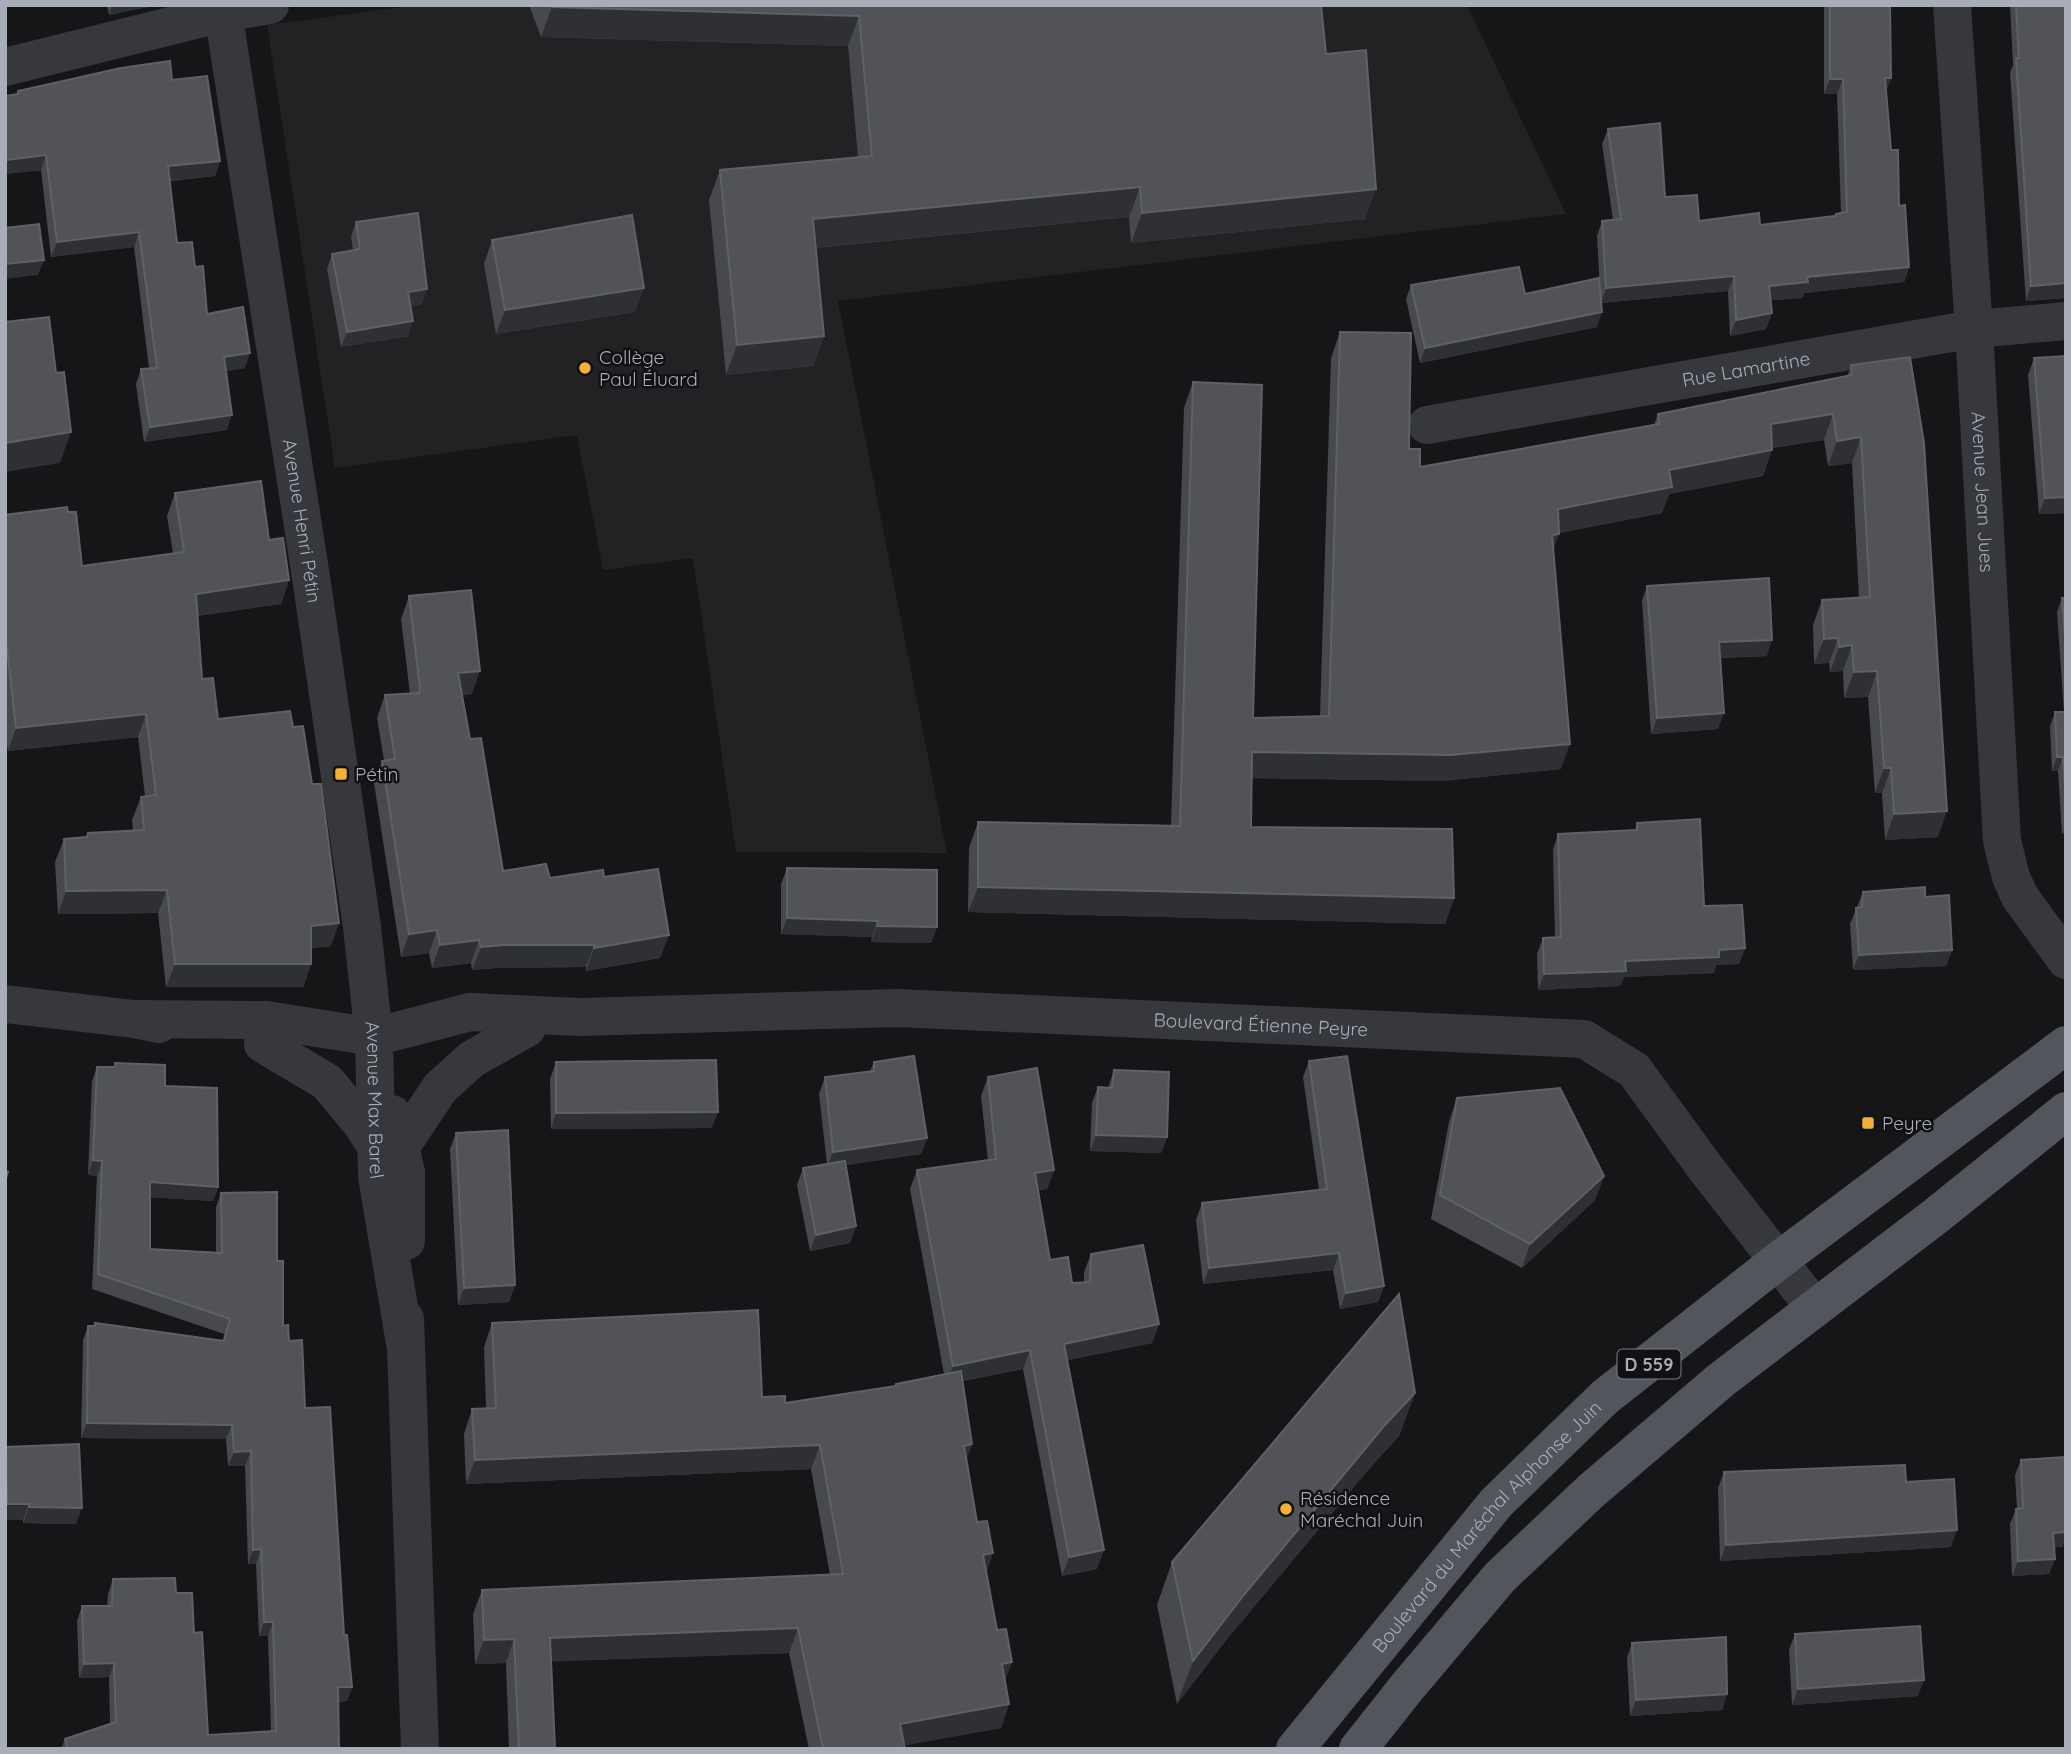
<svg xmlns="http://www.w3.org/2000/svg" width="2071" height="1754" font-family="Quicksand,sans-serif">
	<rect width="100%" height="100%" fill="#161618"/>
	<polygon fill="#222225" points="418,5 1467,5 1566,214 838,301 947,853 736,852 693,558 603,570 577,435 335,468 267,25"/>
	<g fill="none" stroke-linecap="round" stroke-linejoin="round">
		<g stroke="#37383d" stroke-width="38">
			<path id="s1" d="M 222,5 L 312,584 L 362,927 L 374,1037 L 377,1176 L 405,1343"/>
			<path id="s2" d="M 1952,5 L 1974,329 L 2002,841 L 2011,877 L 2020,897 L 2066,960"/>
			<polyline points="5,67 223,13 270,5"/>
			<path id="s3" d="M 1427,425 L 1974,329 L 2066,321"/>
			<polyline points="5,1004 134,1019 159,1024"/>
			<path id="s4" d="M 134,1019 L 266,1020 L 374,1037 L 470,1012 L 581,1017 L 898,1008 L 1584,1039 L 1634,1070 L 1707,1170 L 1815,1308"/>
			<polyline points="263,1044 327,1082 362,1124 377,1148"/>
			<polyline points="392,1114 406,1172 406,1241"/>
			<polyline points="400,1148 440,1088 472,1059 527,1028"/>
			<polyline points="405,1319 420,1749"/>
		</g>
		<g stroke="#53555c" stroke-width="38">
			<path id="s5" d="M 1295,1749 L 1496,1503 L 1605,1397 L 1778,1261 L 2066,1045"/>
			<polyline points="1358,1749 1408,1686 1500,1577 1591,1491 1721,1380 1937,1215 2066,1111"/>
		</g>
	</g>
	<g fill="#47494d">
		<polygon points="107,5 157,5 109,15"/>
		<polygon points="529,5 1321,5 1326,54 1365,219 1131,243 1129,217 815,248 824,336 813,366 726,375 709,200 720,170 858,157 848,46 541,37"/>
		<polygon points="1824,5 1890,5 1891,78 1886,91 1891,150 1909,267 1904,282 1804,293 1802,298 1770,300 1772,313 1766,329 1730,336 1728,291 1601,303 1597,327 1420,363 1406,299 1411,285 1525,294 1600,291 1597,236 1602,221 1613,220 1602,144 1608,129 1665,197 1699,221 1760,225 1835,216 1836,214 1841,213 1837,94 1824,94"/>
		<polygon points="2010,5 2066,5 2066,298 2026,301 2010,73 2013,65"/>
		<polygon points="172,80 220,161 215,176 170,181 177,243 195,267 207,314 245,368 226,371 227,430 144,442 136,384 141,369 149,368 134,247 51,257 41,170 5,174 5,96 16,95 18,91"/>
		<polygon points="356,222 422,304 411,306 408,336 341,347 327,269 332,254 353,250 351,237"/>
		<polygon points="492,240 635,312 496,334 484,264"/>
		<polygon points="1340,332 1420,467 1654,425 1658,414 1847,377 1851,365 1938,837 1885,840 1882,793 1875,793 1868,697 1844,698 1843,671 1830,672 1829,663 1814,664 1813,625 1822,600 1859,597 1852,463 1828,466 1824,440 1772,448 1763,476 1669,494 1662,513 1559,533 1553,550 1561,769 1442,781 1252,778 1251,827 1454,898 1445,924 968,912 969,848 978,822 1171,825 1184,408 1193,382 1253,718 1320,716 1331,358"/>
		<polygon points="2034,358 2066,513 2039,514 2028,375"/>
		<polygon points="175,493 269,540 289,580 281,604 197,616 202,679 218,719 331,946 311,948 311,964 303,987 166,987 158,913 58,914 55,862 64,839 86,837 88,833 133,830 132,820 141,797 145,796 138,737 8,751 5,729 5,515 68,512 82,566 173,553 167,516"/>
		<polygon points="1647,586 1767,656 1720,658 1718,729 1651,734 1642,601"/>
		<polygon points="409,596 472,694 462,695 470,739 503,871 550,878 604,877 669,935 660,958 586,971 586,967 496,968 472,970 471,963 432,968 429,953 401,957 374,783 382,761 384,760 377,718 385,695 410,694 401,619"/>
		<polygon points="2062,598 2066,598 2066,834 2062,834 2058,771 2052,771 2050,726 2055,712 2064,712 2057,612"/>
		<polygon points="1637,823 1704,906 1745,948 1739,964 1716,965 1714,973 1624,977 1620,986 1538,990 1537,954 1543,938 1555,938 1553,850 1558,834 1635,830"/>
		<polygon points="787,868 937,927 931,943 871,942 872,937 781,934 781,884"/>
		<polygon points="1863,892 1925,897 1952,950 1946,966 1853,970 1850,924"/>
		<polygon points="1309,1061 1384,1286 1378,1302 1340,1309 1333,1270 1203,1284 1196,1220 1202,1203 1319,1190 1303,1077"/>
		<polygon points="556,1062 712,1128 551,1129 550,1079"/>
		<polygon points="874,1062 927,1138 921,1154 845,1165 856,1226 850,1243 810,1251 797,1185 803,1168 827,1164 819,1094 825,1077 870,1071"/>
		<polygon points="115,1063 165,1086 218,1187 213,1201 150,1197 150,1249 216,1252 216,1207 221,1193 277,1261 283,1326 289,1341 305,1408 352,1687 347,1701 338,1702 339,1749 61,1749 65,1739 110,1724 109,1677 79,1678 77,1621 82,1606 107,1606 108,1594 113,1579 176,1593 194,1633 208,1735 271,1731 268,1636 259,1636 256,1564 248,1564 245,1466 228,1466 226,1439 81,1438 83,1340 88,1326 94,1326 95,1323 223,1341 224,1334 92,1289 97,1176 88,1175 92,1081 97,1067 114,1067"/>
		<polygon points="1114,1070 1167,1137 1161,1153 1090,1151 1092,1103 1098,1087 1108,1088"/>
		<polygon points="988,1077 1054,1170 1047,1189 1038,1190 1050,1260 1072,1283 1084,1282 1084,1272 1091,1254 1159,1324 1152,1343 1068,1360 1097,1569 1062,1576 1023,1369 963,1381 966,1460 1009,1704 1001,1728 904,1745 905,1749 809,1749 789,1653 551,1661 555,1749 509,1749 506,1663 475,1664 473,1614 482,1590 830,1575 811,1469 466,1484 464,1434 472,1409 486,1409 484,1347 492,1323 762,1397 785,1403 895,1386 896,1384 944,1374 910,1189 917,1170 988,1160 981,1096"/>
		<polygon points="1457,1098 1604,1176 1595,1200 1522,1268 1431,1219 1449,1122"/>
		<polygon points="456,1133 515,1285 509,1302 458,1305 450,1149"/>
		<polygon points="1415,1393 1399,1436 1369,1469 1227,1639 1177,1704 1157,1605 1172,1562"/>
		<polygon points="6,1447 76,1524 23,1523 23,1520 5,1520"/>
		<polygon points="2066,1459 2066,1540 2065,1540 2062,1547 2054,1547 2055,1559 2049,1574 2012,1576 2010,1524 2016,1509 2017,1509 2015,1475 2021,1460"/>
		<polygon points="1724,1472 1906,1482 1951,1547 1720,1561 1718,1488"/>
		<polygon points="1795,1634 1918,1696 1792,1705 1789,1650"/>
		<polygon points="1632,1643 1727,1694 1722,1710 1630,1716 1627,1658"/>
	</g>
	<g fill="#2f3033">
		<polygon points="112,5 157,5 109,15"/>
		<polygon points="552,7 859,16 848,46 541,37"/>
		<polygon points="1885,78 1891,78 1885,93"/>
		<polygon points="1830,79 1843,79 1837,94 1824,94"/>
		<polygon points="46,155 41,170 5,174 5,160"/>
		<polygon points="220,161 215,176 162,181 168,166"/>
		<polygon points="1140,187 1129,217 802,249 813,219"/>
		<polygon points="1376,189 1365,219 1131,243 1142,213"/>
		<polygon points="139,232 134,247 51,257 57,242"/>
		<polygon points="44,260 38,275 5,279 5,264"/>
		<polygon points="1909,267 1904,282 1804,293 1802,298 1763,301 1769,286 1807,277"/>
		<polygon points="1734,276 1728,291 1601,303 1606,288"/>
		<polygon points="2066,283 2066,298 2026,301 2031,286"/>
		<polygon points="644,288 635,312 496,334 505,310"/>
		<polygon points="427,289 422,304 403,308 408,292"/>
		<polygon points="1602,312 1597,327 1420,363 1425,348"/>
		<polygon points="1772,313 1766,329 1730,336 1736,320"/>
		<polygon points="413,321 408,336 341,347 347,332"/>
		<polygon points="824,336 813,366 726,375 737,345"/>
		<polygon points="250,353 245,368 219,372 224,357"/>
		<polygon points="1833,414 1824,440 1761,449 1771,424"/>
		<polygon points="232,415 227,430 144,442 150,427"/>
		<polygon points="71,432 60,463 5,472 5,443"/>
		<polygon points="1861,437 1852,463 1828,466 1837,441"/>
		<polygon points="1772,450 1763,476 1669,494 1662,513 1549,535 1558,509 1669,470"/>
		<polygon points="2066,497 2066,513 2039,514 2045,498"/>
		<polygon points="1559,534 1549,560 1552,535"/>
		<polygon points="289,580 281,604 187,617 196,594"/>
		<polygon points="1838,638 1829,663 1814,664 1824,639"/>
		<polygon points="1772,640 1767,656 1714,658 1719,642"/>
		<polygon points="1852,645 1843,671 1830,672 1839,647"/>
		<polygon points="480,671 472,694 449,696 458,673"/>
		<polygon points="1877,671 1868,697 1844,698 1854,672"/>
		<polygon points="1724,713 1718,729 1651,734 1657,718"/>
		<polygon points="146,714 138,737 8,751 16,728"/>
		<polygon points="1570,744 1561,769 1442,781 1243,778 1252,752"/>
		<polygon points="2057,757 2063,757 2058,771 2052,771"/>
		<polygon points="1884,768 1891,768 1882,793 1875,793"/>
		<polygon points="1947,811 1938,837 1885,840 1894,814"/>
		<polygon points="2066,824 2066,834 2062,834"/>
		<polygon points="978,887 1454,898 1445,924 968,912"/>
		<polygon points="167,890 158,913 58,914 66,891"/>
		<polygon points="787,918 878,921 872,937 781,934"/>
		<polygon points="339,923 331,946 302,950 311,926"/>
		<polygon points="877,926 937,927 931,943 871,942"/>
		<polygon points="437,930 429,953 401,957 409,934"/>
		<polygon points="669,935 660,958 586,971 594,948"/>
		<polygon points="479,940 471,963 432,968 440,945"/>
		<polygon points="505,945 594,945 586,967 496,968 472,970 481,947"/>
		<polygon points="1745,948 1739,964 1716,965 1714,973 1624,977 1620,986 1538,990 1544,974 1625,961 1719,950"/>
		<polygon points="1952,950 1946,966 1853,970 1859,955"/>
		<polygon points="175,964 311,964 303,987 166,987"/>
		<polygon points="718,1112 712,1128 551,1129 556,1113"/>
		<polygon points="1096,1135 1167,1137 1161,1153 1090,1151"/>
		<polygon points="927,1138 921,1154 827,1168 833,1152"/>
		<polygon points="93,1160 102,1161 97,1176 88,1175"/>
		<polygon points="1054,1170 1047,1189 1028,1192 1035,1173"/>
		<polygon points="1604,1176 1595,1200 1522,1268 1530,1244"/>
		<polygon points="150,1182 218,1187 213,1201 145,1197"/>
		<polygon points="856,1226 850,1243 810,1251 816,1235"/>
		<polygon points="1339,1253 1333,1270 1203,1284 1209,1268"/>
		<polygon points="515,1285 509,1302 458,1305 464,1288"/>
		<polygon points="1384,1286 1378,1302 1340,1309 1346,1293"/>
		<polygon points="1159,1324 1152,1343 1058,1362 1064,1344"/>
		<polygon points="1030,1350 1023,1369 946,1384 953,1366"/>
		<polygon points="1415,1393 1399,1436 1369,1469 1227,1639 1177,1704 1193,1661 1243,1596 1384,1426"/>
		<polygon points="87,1423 232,1425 226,1439 81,1438"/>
		<polygon points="972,1444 964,1468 964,1446"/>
		<polygon points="820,1445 811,1469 466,1484 475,1460"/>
		<polygon points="251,1451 245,1466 228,1466 234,1452"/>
		<polygon points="7,1504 29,1504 23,1520 5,1520 5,1510"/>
		<polygon points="29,1507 82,1508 76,1524 23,1523"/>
		<polygon points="1957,1530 1951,1547 1720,1561 1726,1545"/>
		<polygon points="2066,1530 2066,1540 2065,1540 2062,1547 2048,1548 2053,1533"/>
		<polygon points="261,1549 256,1564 248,1564 253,1550"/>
		<polygon points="1104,1550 1097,1569 1062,1576 1069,1557"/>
		<polygon points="993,1553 985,1577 983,1555"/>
		<polygon points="2055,1559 2049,1574 2012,1576 2018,1561"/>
		<polygon points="264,1622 273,1622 268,1636 259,1636"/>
		<polygon points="798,1628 789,1653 541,1662 550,1638"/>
		<polygon points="514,1639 506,1663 475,1664 484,1640"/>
		<polygon points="1012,1662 1003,1686 1002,1664"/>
		<polygon points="114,1663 109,1677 79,1678 84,1664"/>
		<polygon points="1924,1680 1918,1696 1792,1705 1798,1689"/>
		<polygon points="338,1687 352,1687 347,1701 332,1702"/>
		<polygon points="1727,1694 1722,1710 1630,1716 1636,1700"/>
		<polygon points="1009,1704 1001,1728 891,1748 900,1724"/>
	</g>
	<g fill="#525359" stroke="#5f6168" stroke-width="2">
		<polygon points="551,5 1321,5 1326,54 1366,50 1376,189 1142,213 1140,187 813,219 824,336 737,345 720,170 872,156 859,16 552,7"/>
		<polygon points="1830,5 1890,5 1891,78 1885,78 1891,150 1898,150 1899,206 1905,205 1909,267 1807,277 1808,282 1769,286 1772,313 1736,320 1734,276 1606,288 1602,221 1621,219 1608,129 1660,123 1665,197 1697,195 1699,221 1759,213 1760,225 1835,216 1836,214 1847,212 1843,79 1830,79"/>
		<polygon points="2016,5 2066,5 2066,283 2031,286 2016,58 2019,58"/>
		<polygon points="170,61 172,80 207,76 220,161 168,166 177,243 192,242 195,267 203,266 207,314 243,307 250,353 224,357 232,415 150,427 141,369 157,368 139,232 57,242 46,155 5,160 5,96 18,94 18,91 121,68"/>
		<polygon points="418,213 427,289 408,292 413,321 347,332 332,254 360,249 356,222"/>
		<polygon points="632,215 644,288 505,310 492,240"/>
		<polygon points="39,224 44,260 5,264 5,228"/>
		<polygon points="1519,267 1525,294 1599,278 1602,312 1425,348 1411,285"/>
		<polygon points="49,317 56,373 64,372 71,432 5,443 5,322"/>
		<polygon points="1340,332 1411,333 1409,449 1420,449 1420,467 1659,424 1658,414 1852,375 1851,365 1910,357 1924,443 1947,811 1894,814 1891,768 1884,768 1877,671 1854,672 1852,645 1839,647 1838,638 1824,639 1822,600 1870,597 1861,437 1837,441 1833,414 1771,424 1772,450 1669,470 1672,487 1558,509 1559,534 1552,535 1570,744 1451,755 1252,752 1251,827 1452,829 1454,898 978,887 978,822 1180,826 1193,382 1262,385 1253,718 1329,716"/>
		<polygon points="2066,356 2066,497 2045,498 2034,358"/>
		<polygon points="261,481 269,540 283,538 289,580 196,594 202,679 213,678 218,719 290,711 293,727 303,726 312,784 321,784 339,923 311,926 311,964 175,964 167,890 66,891 64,839 87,837 88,833 144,830 141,797 156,795 146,714 16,728 5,630 5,515 67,507 68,512 76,512 82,566 184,552 175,493"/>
		<polygon points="1769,578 1772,640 1719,642 1724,713 1657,718 1647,586"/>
		<polygon points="471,590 480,671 458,673 470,739 481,738 503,871 546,864 550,878 603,870 604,877 658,869 669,935 594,948 594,945 505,945 481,947 479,940 440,945 437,930 409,934 382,761 395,759 385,695 419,693 420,689 409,596"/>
		<polygon points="2062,598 2066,598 2066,648"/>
		<polygon points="2055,712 2066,712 2066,801 2063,757 2057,757"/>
		<polygon points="1700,819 1704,906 1742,905 1745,948 1719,950 1719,957 1625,961 1626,971 1544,974 1543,938 1561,937 1558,834 1637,830 1637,823"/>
		<polygon points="787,868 937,870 937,927 877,926 878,921 787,918"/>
		<polygon points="1925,887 1925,897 1949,895 1952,950 1859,955 1856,908 1862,907 1863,892"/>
		<polygon points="914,1056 927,1138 833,1152 825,1077 874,1071 874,1062"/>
		<polygon points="1347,1056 1384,1286 1346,1293 1339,1253 1209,1268 1202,1203 1327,1189 1309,1061"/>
		<polygon points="716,1060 718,1112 556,1113 556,1062"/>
		<polygon points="115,1063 165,1065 165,1086 217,1088 218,1187 150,1182 150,1249 222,1253 221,1193 277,1192 277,1261 283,1261 283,1326 288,1325 289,1341 302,1340 305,1408 330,1407 344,1635 347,1635 352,1687 338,1687 339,1749 68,1749 65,1739 116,1722 114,1663 84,1664 82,1606 112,1606 113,1579 175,1578 176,1593 192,1593 194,1633 202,1632 208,1735 276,1731 273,1622 264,1622 261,1549 253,1550 251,1451 234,1452 232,1425 87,1423 88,1326 95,1326 95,1323 224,1341 230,1319 98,1274 102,1161 93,1160 97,1067 115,1067"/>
		<polygon points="1037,1068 1054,1170 1035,1173 1050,1260 1068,1257 1072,1283 1090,1282 1091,1254 1143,1245 1159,1324 1064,1344 1104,1550 1069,1557 1030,1350 953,1366 917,1170 996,1159 988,1077"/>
		<polygon points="1114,1070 1169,1072 1167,1137 1096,1135 1098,1087 1112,1088"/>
		<polygon points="1560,1088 1604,1176 1530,1244 1440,1195 1457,1098"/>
		<polygon points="508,1130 515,1285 464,1288 456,1133"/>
		<polygon points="845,1161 856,1226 816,1235 803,1168"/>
		<polygon points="5,1171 8,1172 5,1181"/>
		<polygon points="1399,1294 1415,1393 1384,1426 1243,1596 1193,1661 1172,1562"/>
		<polygon points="758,1310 762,1397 785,1396 785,1403 896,1386 896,1384 961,1371 972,1444 964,1446 977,1522 987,1521 993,1553 983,1555 997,1630 1006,1629 1012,1662 1002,1664 1009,1704 900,1724 905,1749 823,1749 798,1628 550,1638 555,1749 519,1749 514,1639 484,1640 482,1590 843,1574 820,1445 475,1460 472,1409 496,1408 492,1323"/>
		<polygon points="79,1444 82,1508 29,1507 29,1504 7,1504 6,1447"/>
		<polygon points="2064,1457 2064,1459 2066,1459 2066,1532 2053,1533 2055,1559 2018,1561 2016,1509 2023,1508 2021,1460"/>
		<polygon points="1905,1465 1906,1482 1954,1479 1957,1530 1726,1545 1724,1472"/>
		<polygon points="1920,1626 1924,1680 1798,1689 1795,1634"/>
		<polygon points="1726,1637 1727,1694 1636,1700 1632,1643"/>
	</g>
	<g fill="#f2b134" stroke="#111113" stroke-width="2.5">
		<circle cx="585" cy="368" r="7"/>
		<rect x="334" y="767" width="14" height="14" rx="3.5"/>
		<rect x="1861" y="1116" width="14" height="14" rx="3.5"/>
		<circle cx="1286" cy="1509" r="7"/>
	</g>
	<g text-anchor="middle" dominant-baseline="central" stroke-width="5" stroke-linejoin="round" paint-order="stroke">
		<rect fill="#111113" stroke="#7b7e86" stroke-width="2" x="1617.5" y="1349.5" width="63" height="29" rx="5"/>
		<g font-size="18" font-weight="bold" fill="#a8adb8">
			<text x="1649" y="1364">D 559</text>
		</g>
		<g font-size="19" fill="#a8adb8" stroke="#111113" text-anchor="start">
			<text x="599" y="357">Collège<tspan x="599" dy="22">Paul Éluard</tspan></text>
			<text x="355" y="774">Pétin</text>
			<text x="1882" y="1123">Peyre</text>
			<text x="1300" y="1498">Résidence<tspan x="1300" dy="22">Maréchal Juin</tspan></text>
		</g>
		<g font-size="19" fill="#a8adb8" stroke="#111113">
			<text stroke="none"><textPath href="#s3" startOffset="324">Rue Lamartine</textPath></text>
			<text stroke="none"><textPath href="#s2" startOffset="488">Avenue Jean Jues</textPath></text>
			<text stroke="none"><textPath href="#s1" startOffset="522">Avenue Henri Pétin</textPath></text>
			<text stroke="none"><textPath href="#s4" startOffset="1132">Boulevard Étienne Peyre</textPath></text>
			<text stroke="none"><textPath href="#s1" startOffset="1106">Avenue Max Barel</textPath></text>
			<text stroke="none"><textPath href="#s5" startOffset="294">Boulevard du Maréchal Alphonse Juin</textPath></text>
		</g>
	</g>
	<rect width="2071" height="1754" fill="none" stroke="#a8adb8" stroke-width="14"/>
</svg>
